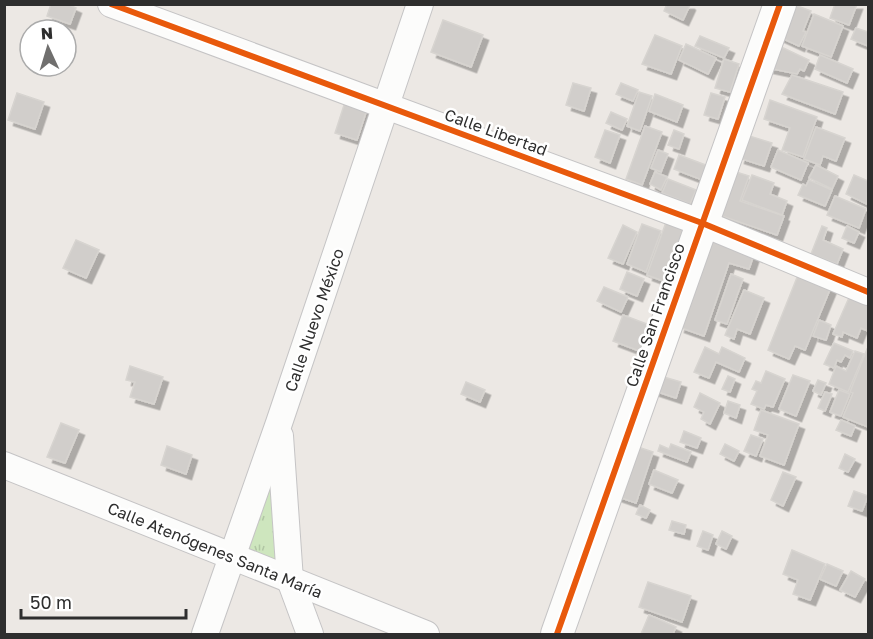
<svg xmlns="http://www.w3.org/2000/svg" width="873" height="639" font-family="'Golos Text',sans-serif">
	<defs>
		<pattern id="park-tufts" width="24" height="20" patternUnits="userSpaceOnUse" patternTransform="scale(1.5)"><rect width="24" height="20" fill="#cee6be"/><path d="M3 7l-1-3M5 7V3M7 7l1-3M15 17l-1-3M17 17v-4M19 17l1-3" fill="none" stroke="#b1c6a4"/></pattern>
		<filter id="shadow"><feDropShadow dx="5.5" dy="5.5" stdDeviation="0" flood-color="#0004"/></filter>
	</defs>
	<rect width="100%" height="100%" fill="#ece8e4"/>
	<polygon fill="url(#park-tufts)" points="276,438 284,567 241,546"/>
	<g fill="#d1cecb" stroke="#d7d4d0" stroke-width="1.5" filter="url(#shadow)">
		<polygon points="51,4 67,4 76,8 70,24 47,16"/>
		<polygon points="667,4 689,4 690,5 683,20 664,11"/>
		<polygon points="792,4 811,11 803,31 806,32 799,46 777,36"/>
		<polygon points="835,4 857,4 849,25 830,18"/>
		<polygon points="814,14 843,26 831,57 802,46"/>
		<polygon points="443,20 483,35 471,67 431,52"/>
		<polygon points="856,28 868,32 868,46 851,39"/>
		<polygon points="655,35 682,46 671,74 642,64"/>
		<polygon points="700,36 729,48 724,58 695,46"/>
		<polygon points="686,44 716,58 708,74 679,60"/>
		<polygon points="777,45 809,60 804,71 800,69 797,74 768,68"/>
		<polygon points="820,55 853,69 847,83 815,69"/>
		<polygon points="724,59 739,64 730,92 715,88"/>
		<polygon points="792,75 843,92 835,114 782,94"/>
		<polygon points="573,83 591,88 584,111 566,105"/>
		<polygon points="621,83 638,90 633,101 616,94"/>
		<polygon points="639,92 652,96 640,131 627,126"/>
		<polygon points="17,93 44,102 35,129 8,120"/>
		<polygon points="711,93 725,97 718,119 704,115"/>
		<polygon points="655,94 683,105 677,122 649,111"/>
		<polygon points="346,99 368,106 357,140 335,133"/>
		<polygon points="770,100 817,117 803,157 782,150 790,128 764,119"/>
		<polygon points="611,112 627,119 622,130 606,123"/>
		<polygon points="645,126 662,132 642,185 626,179"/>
		<polygon points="816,127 845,138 836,161 823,156 820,165 804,159"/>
		<polygon points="605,130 620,135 610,163 595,157"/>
		<polygon points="674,130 684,134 679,149 668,145"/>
		<polygon points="746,135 772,143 764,166 739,158"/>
		<polygon points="658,150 668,154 661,172 651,168"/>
		<polygon points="778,150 808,163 801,180 771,167"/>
		<polygon points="679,155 711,167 705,181 674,169"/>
		<polygon points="816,165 838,176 832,189 809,178"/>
		<polygon points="655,172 667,177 661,190 650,184"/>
		<polygon points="736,172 749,176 740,201 784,216 777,235 716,214"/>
		<polygon points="752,175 774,183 770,194 787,201 782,215 742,200"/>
		<polygon points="854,175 868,181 867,204 846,194"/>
		<polygon points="668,179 696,190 690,204 662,193"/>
		<polygon points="809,180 832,190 825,206 798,195 803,184 806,186"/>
		<polygon points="835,196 866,209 859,228 827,215"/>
		<polygon points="669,214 689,221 666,282 647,275"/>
		<polygon points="642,224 661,231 646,272 627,264"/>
		<polygon points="623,225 637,232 623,264 608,258"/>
		<polygon points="822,226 827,228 823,240 843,249 837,264 811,254"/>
		<polygon points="847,226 859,232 854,243 842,238"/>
		<polygon points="710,236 755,251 749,269 729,263 704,336 679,327"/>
		<polygon points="76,240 99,250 86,278 63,268"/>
		<polygon points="627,272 644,279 637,296 620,289"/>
		<polygon points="731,274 743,279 727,324 715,320"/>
		<polygon points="798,275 831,287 805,350 795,346 789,359 768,350"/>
		<polygon points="604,287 628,297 621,312 597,301"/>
		<polygon points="744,290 764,298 750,334 737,329 734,339 725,335"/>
		<polygon points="851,293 868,296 868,331 861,328 857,338 843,332 842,337 833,334"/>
		<polygon points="623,315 652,326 642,352 613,341"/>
		<polygon points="819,320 831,325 826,340 813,336"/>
		<polygon points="834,343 853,351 850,358 845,355 841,362 837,360 834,368 824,364"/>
		<polygon points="705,347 719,354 722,347 745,358 739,372 716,362 709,378 694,372"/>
		<polygon points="867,349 868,350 868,427 843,417 853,393 850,392"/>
		<polygon points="855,351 864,354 848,392 829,384 836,366 846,371"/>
		<polygon points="130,366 163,377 154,404 130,397 135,382 126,380"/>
		<polygon points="766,371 785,379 773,407 766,405 764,409 751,404 757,391 752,389 756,381 761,383"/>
		<polygon points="657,375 681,382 676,398 652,390"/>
		<polygon points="793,375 810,381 796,416 779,409"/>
		<polygon points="728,376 735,379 730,392 722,389"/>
		<polygon points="818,380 826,383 821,395 813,391"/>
		<polygon points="466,382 485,390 480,402 461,394"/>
		<polygon points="839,390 850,394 841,416 830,412"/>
		<polygon points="825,392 832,394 825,411 818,408"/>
		<polygon points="700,393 720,403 710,424 701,419 704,412 694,407"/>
		<polygon points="728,401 740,405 736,418 724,413"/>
		<polygon points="761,410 799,424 784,465 760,456 768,435 754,430"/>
		<polygon points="841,420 855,426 851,436 836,430"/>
		<polygon points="61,423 79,430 65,463 47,457"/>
		<polygon points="684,431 701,438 697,448 680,442"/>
		<polygon points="751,435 763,439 756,456 744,451"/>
		<polygon points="671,444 691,452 687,462 658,451 660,445 669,449"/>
		<polygon points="725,444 739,451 734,461 720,454"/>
		<polygon points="167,446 192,455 186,474 161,465"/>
		<polygon points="638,447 653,452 636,503 616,496"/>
		<polygon points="845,454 855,459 848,472 839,468"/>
		<polygon points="654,470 678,480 672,493 649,484"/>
		<polygon points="783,472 796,477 783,506 771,500"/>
		<polygon points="854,491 868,496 862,511 848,506"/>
		<polygon points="640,505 650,510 646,518 636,514"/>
		<polygon points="672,521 686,525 684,534 669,530"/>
		<polygon points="703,531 713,535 708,550 697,546"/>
		<polygon points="722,531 732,536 726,549 716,544"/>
		<polygon points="792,550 825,564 810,600 793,594 798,580 783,574"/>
		<polygon points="827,564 843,571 836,586 820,579"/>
		<polygon points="851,571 865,579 855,597 840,590"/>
		<polygon points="648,582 691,596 682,622 639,607"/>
		<polygon points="649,615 676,627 673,634 641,634"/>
	</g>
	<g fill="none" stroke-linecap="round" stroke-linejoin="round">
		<defs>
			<g id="minor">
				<polyline points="111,4 702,223 868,292"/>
				<polyline points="280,436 290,580 310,634"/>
				<polyline points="4,465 426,634"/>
				<polyline points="205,634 279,423 420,4"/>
			</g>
			<polyline id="tertiary" points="557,634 780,4"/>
		</defs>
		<use href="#minor" stroke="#c5c4c5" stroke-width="28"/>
		<use href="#tertiary" stroke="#c5c4c5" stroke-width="34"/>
		<use href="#minor" stroke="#fcfcfb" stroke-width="26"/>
		<use href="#tertiary" stroke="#fcfcfb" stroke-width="32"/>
		<defs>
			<g id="cycleway">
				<polyline points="111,4 702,223 868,292"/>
				<polyline points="557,634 780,4"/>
			</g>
		</defs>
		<use href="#cycleway" stroke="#fff" stroke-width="10"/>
		<use href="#cycleway" stroke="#e8590c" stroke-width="6"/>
	</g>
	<g text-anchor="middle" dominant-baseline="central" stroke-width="5" stroke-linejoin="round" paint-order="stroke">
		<g font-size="16" fill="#2e2e2e" stroke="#fff">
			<text transform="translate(496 132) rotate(20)">Calle Libertad</text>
			<text transform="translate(655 315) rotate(-71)">Calle San Francisco</text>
			<text transform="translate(314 320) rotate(-71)">Calle Nuevo México</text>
			<text transform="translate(215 550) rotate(22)">Calle Atenógenes Santa María</text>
		</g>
	</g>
	<rect width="873" height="639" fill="none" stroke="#2e2e2e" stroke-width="12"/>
	<g transform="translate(48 48) rotate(356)"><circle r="28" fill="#ffffff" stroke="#ababab" stroke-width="1.5"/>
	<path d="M0-4.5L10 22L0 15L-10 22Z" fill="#706f6e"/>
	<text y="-9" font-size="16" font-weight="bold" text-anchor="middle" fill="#2e2e2e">N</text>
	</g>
	<path d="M21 609v9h165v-9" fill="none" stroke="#2e2e2e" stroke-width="3"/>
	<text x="30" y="609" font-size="18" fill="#2e2e2e" stroke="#ffffff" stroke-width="4.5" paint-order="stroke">50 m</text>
</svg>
